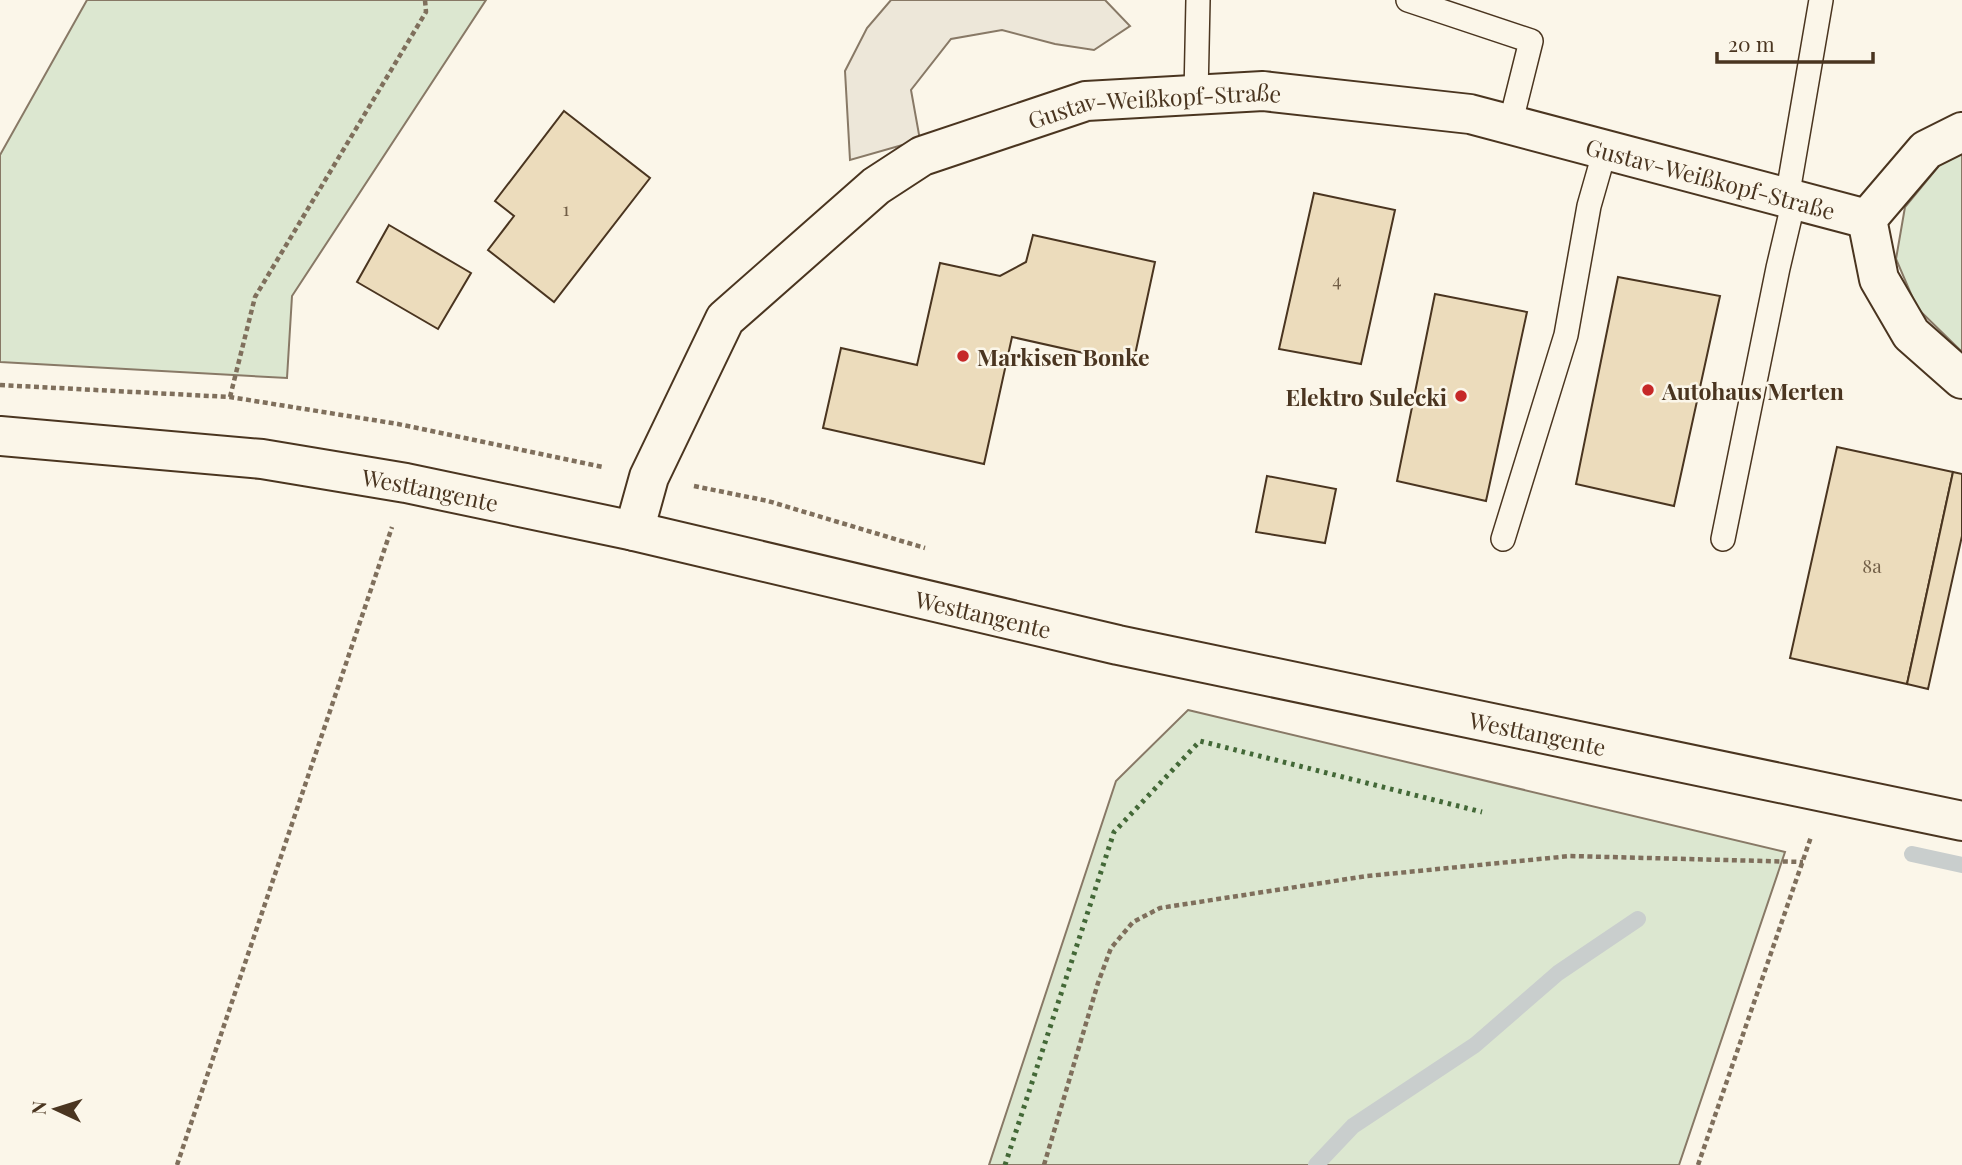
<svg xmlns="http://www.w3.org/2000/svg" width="1962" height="1165" font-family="'Playfair Display',serif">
	<rect width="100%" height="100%" fill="#fbf6e9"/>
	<g fill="#dce7d0" stroke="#887966" stroke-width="2">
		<polygon points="87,0 486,0 292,296 287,378 0,362 0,155"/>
		<polygon points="1962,153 1962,352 1917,308 1896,259 1905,207 1942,162"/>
		<polygon points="1188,710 1785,852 1679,1165 989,1165 1116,781"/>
	</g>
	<polygon fill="#ede7d9" stroke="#887966" stroke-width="2" points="891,0 1105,0 1130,26 1094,50 1055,44 1002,30 951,39 911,90 920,140 850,160 845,71 867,28"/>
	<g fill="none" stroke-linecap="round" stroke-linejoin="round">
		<g stroke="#c9cecd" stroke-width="16">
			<polyline points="1912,854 1962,865"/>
			<polyline points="1316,1165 1353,1126 1475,1045 1558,973 1638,919"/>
		</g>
	</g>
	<g fill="#ecdcbc" stroke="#4a3520" stroke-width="2">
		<polygon points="564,111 650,178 554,302 488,250 514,216 495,201"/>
		<polygon points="1314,193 1395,210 1361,364 1279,349"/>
		<polygon points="389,225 471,273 438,329 357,282"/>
		<polygon points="1033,235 1155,262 1133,364 1012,337 984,464 823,428 841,348 917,365 940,263 1000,276 1026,262"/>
		<polygon points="1618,277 1720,296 1674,506 1576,484"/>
		<polygon points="1435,294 1527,312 1486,501 1397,481"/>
		<polygon points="1837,447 1953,472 1907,684 1790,658"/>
		<polygon points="1953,472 1962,474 1962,536 1928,689 1907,684"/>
		<polygon points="1267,476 1336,489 1325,543 1256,532"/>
	</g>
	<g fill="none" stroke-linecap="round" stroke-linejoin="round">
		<defs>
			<g id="lane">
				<polyline points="1408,0 1531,41 1510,125"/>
				<polyline points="1196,95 1198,0"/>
				<polyline points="1787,198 1821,0"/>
				<polyline points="1503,539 1566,335 1589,206 1605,150"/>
				<polyline points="1723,539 1778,268 1794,200"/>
			</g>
			<g id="street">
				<polyline points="1962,132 1926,150 1867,219 1879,279 1911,334 1962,379"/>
				<path id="s1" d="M 634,531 L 649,477 L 725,319 L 876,186 L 922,156 L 1086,101 L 1263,91 L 1470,114 L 1867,219"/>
			</g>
			<g id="secondary">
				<path id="s2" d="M 0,436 L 262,459 L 406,483 L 634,531 L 1118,645 L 1962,821"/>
			</g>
		</defs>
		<use href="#lane" stroke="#4a3520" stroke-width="26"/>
		<use href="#street" stroke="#4a3520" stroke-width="42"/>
		<use href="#secondary" stroke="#4a3520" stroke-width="42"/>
		<g stroke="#7f6f5c" stroke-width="4.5" stroke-dasharray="5 3.5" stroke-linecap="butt">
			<polyline points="0,385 230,397 398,424 603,467"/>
			<polyline points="230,397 255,297 426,12 425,0"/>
			<polyline points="694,486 768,501 925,548"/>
			<polyline points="177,1165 392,527"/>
			<polyline points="1044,1165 1098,983 1111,948 1133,922 1160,908 1367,876 1570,856 1803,862"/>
			<polyline points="1698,1165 1811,837"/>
		</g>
		<use href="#lane" stroke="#fbf6e9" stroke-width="23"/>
		<use href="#street" stroke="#fbf6e9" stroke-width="38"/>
		<use href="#secondary" stroke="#fbf6e9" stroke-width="38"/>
		<polyline stroke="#436837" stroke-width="5" stroke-dasharray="3.5 5" stroke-linecap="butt" points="1005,1165 1114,832 1200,741 1482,812"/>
	</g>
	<g fill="#c62828" stroke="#fbf6e9" stroke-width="2.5">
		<circle cx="963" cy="356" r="7"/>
		<circle cx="1648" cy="390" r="7"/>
		<circle cx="1461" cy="396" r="7"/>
	</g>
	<g text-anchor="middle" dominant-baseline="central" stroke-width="5" stroke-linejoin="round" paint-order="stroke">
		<g font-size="19" fill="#725f47">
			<text x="566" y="208">1</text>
			<text x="1337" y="279">4</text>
			<text x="1872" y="565">8a</text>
		</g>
		<g font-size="23" fill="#4a3520" stroke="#fbf6e9">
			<text stroke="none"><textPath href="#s1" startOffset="728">Gustav-Weißkopf-Straße</textPath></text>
			<text stroke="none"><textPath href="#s1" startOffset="1295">Gustav-Weißkopf-Straße</textPath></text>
			<text stroke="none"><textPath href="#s2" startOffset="434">Westtangente</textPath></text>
			<text stroke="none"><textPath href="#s2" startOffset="1001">Westtangente</textPath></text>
			<text stroke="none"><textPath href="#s2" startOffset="1568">Westtangente</textPath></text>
		</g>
		<g font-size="23" font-weight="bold" fill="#4a3520" stroke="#fbf6e9" text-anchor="start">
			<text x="977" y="356">Markisen Bonke</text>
			<text x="1662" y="390">Autohaus Merten</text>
			<text x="1447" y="396" text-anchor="end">Elektro Sulecki</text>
		</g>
	</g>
	<g transform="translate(56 1109) rotate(274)" stroke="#fbf6e9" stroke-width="5" paint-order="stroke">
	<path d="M0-5L12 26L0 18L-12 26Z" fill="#4a3520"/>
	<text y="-10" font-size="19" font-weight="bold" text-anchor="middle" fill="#4a3520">N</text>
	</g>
	<path d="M1717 52v10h156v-10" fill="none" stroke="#4a3520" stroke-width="3.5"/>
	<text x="1728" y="52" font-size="21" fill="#4a3520" stroke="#fbf6e9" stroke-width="5" paint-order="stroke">20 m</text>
</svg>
